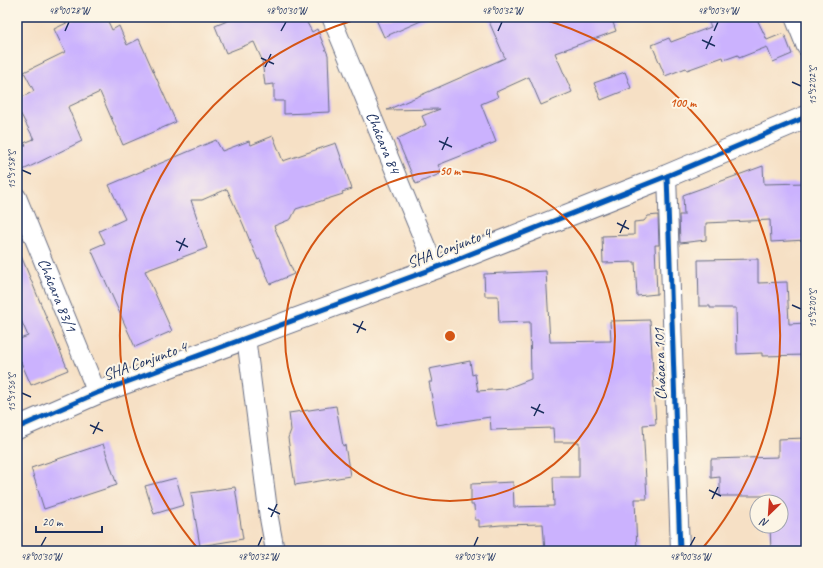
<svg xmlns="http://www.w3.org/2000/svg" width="823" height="568" font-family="Caveat,sans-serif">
	<rect width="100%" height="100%" fill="#fcf5e5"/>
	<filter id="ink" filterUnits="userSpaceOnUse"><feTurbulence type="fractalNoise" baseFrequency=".025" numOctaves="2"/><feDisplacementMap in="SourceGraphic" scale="8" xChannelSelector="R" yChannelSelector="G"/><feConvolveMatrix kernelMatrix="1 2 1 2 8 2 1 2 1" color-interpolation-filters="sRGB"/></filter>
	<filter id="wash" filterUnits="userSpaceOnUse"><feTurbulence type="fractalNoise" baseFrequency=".012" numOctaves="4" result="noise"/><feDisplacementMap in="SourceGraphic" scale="16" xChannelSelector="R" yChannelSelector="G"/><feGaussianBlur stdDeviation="0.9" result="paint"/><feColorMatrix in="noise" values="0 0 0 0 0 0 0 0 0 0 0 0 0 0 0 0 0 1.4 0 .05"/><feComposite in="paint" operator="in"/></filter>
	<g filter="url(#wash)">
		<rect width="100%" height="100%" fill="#f6e0c5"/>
		<g id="blocks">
			<g fill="#cbb2fe">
				<polygon points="79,17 106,17 112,30 119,26 127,45 139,39 176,122 123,145 100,92 68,107 82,141 17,173 17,149 26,145 24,143 34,139 17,107 17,100 34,91 24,72 65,52 54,29"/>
				<polygon points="237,17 304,17 312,32 317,29 328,55 330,112 284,114 284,101 274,101 274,84 265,85 262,60 254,42 226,53 215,26"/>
				<polygon points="375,17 430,17 384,37"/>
				<polygon points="487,17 611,17 616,31 555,53 572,92 541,105 529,77 496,92 498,97 481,104 496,142 438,165 442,173 416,184 397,139 426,125 422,116 440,109 387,110 505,58"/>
				<polygon points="707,17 756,17 767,40 784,33 792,54 773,62 767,47 739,58 738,55 724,60 723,57 687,70 686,68 665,76 652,45 669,38 671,42 711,27"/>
				<polygon points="625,72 631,88 601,100 594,83"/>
				<polygon points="273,136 283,161 336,143 352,189 342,192 343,194 296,209 291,219 274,226 294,274 270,284 260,259 258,260 254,251 243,224 227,189 202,200 191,200 207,248 145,271 172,331 135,347 91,249 105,243 99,231 125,219 109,185 216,140 222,151 249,141 251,145"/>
				<polygon points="763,166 764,184 806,183 806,240 771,242 770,220 706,223 706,240 680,243 679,215 684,215 683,195"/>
				<polygon points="658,215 659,245 655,245 657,294 637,296 635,262 603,263 602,236 634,235 634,222 644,221 648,216"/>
				<polygon points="17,246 68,370 31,385 17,353 17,340 28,336 17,311"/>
				<polygon points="758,259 758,283 787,282 789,324 805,323 806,355 762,356 762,353 737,354 736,308 710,308 710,306 699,306 698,260"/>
				<polygon points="546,271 550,342 611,341 610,321 650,320 656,424 643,425 647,499 635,499 637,551 545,551 543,524 501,525 479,527 479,520 475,520 474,505 471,505 471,484 513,482 514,507 554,506 553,477 579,477 579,442 554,442 553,428 491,430 490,417 437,425 429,382 432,382 429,369 470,361 472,375 475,374 478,391 505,389 531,379 530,322 499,323 498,296 485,296 484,274"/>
				<polygon points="336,406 343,446 345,445 350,476 295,485 288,438 291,430 289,413"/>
				<polygon points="806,438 806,551 771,551 770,526 781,526 781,502 770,502 769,496 720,496 720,477 711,478 711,459 778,457 778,439"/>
				<polygon points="103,444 117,485 44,509 31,468"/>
				<polygon points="176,478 184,505 154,514 145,486"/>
				<polygon points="235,487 243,539 200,546 191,493"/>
			</g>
		</g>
	</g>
	<g filter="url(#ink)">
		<use href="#blocks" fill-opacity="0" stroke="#686d82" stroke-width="1"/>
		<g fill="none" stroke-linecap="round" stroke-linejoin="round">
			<defs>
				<g id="minor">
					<path id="s1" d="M 331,17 L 435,268"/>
					<polyline points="794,17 806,47"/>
					<polyline points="667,176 680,551"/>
					<path id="s2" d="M 17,197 L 97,393"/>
					<polyline points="246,337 269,518 275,551"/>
				</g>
				<polyline id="tertiary" points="17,428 97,393 435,268 667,176 806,117"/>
			</defs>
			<use href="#minor" stroke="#686d82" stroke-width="20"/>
			<use href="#tertiary" stroke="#686d82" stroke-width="24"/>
			<use href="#minor" stroke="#fff" stroke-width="18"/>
			<use href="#tertiary" stroke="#fff" stroke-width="22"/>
			<defs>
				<g id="cycleway">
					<polyline points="667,176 680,551"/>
					<polyline points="17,428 97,393 435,268 667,176 806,117"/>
				</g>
			</defs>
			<use href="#cycleway" stroke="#fcf5e5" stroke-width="8"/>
			<use href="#cycleway" stroke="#0057b8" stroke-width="5"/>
		</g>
	</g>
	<path fill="none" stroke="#1b2f5e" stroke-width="1.5" d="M 65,31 L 69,22M 281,31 L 286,22M 498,31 L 502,22M 714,31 L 718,22M 702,40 L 715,46M 706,49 L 712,36M 261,58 L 274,64M 265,67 L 271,54M 792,82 L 801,86M 439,141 L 452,147M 442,150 L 448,137M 22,170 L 31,174M 617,223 L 629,229M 620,233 L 626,220M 176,241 L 188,247M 179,251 L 185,238M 792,305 L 801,309M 353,324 L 366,330M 357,333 L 363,321M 22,393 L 31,397M 531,407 L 544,413M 534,416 L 540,404M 90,425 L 103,431M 93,434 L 99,422M 709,490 L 721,496M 712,499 L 718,487M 268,508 L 280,514M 271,517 L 277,504M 41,546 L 46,537M 258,546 L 262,537M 474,546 L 478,537M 690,546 L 695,537"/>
	<g fill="none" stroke="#d45514" stroke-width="2">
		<circle cx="450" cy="336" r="165"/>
		<path d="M199 550A330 330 0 0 1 365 17M535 17A330 330 0 0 1 701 550"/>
	</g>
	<g text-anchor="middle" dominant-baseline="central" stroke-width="4" stroke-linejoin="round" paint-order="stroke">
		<g font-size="16" fill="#1b2f5e" stroke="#fcf5e5">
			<text stroke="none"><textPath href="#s1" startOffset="136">Chácara 84</textPath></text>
			<text transform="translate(449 248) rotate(-21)">SHA Conjunto 4</text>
			<text stroke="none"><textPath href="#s2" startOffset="106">Chácara 83/1</textPath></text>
			<text transform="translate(145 361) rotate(-20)">SHA Conjunto 4</text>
			<text transform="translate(660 364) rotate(-92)">Chácara 101</text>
		</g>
	</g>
	<circle cx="450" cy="336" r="6" fill="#d45514" stroke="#fcf5e5" stroke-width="2"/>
	<g font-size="12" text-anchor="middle" font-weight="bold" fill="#d45514" stroke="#fcf5e5" stroke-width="4" stroke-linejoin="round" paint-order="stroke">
		<text x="683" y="107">100 m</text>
		<text x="450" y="175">50 m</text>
	</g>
	<rect width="823" height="568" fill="none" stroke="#fcf5e5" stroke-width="44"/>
	<g transform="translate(769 514) rotate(205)"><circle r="19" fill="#fcf5e5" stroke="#a2a6af"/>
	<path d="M0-3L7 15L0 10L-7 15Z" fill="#c8321e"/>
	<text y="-6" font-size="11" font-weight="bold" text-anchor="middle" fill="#1b2f5e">N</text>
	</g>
	<path d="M36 526v6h66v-6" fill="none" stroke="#1b2f5e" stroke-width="2"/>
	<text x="42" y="526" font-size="12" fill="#1b2f5e" stroke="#fcf5e5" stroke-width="3" paint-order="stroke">20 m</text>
	<rect x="22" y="22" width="779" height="524" fill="none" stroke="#1b2f5e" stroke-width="1.5"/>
	<g font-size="10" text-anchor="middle" fill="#1b2f5e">
		<text x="69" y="14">48°00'28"W</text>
		<text x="286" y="14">48°00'30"W</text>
		<text x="502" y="14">48°00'32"W</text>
		<text x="718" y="14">48°00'34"W</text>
		<text transform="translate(812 86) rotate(-90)" y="4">15°52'02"S</text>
		<text transform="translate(11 170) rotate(-90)" y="4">15°51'58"S</text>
		<text transform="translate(812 309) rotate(-90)" y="4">15°52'00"S</text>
		<text transform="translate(11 393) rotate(-90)" y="4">15°51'56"S</text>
		<text x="41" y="560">48°00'30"W</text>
		<text x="258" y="560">48°00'32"W</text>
		<text x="474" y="560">48°00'34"W</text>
		<text x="690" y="560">48°00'36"W</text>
	</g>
</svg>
